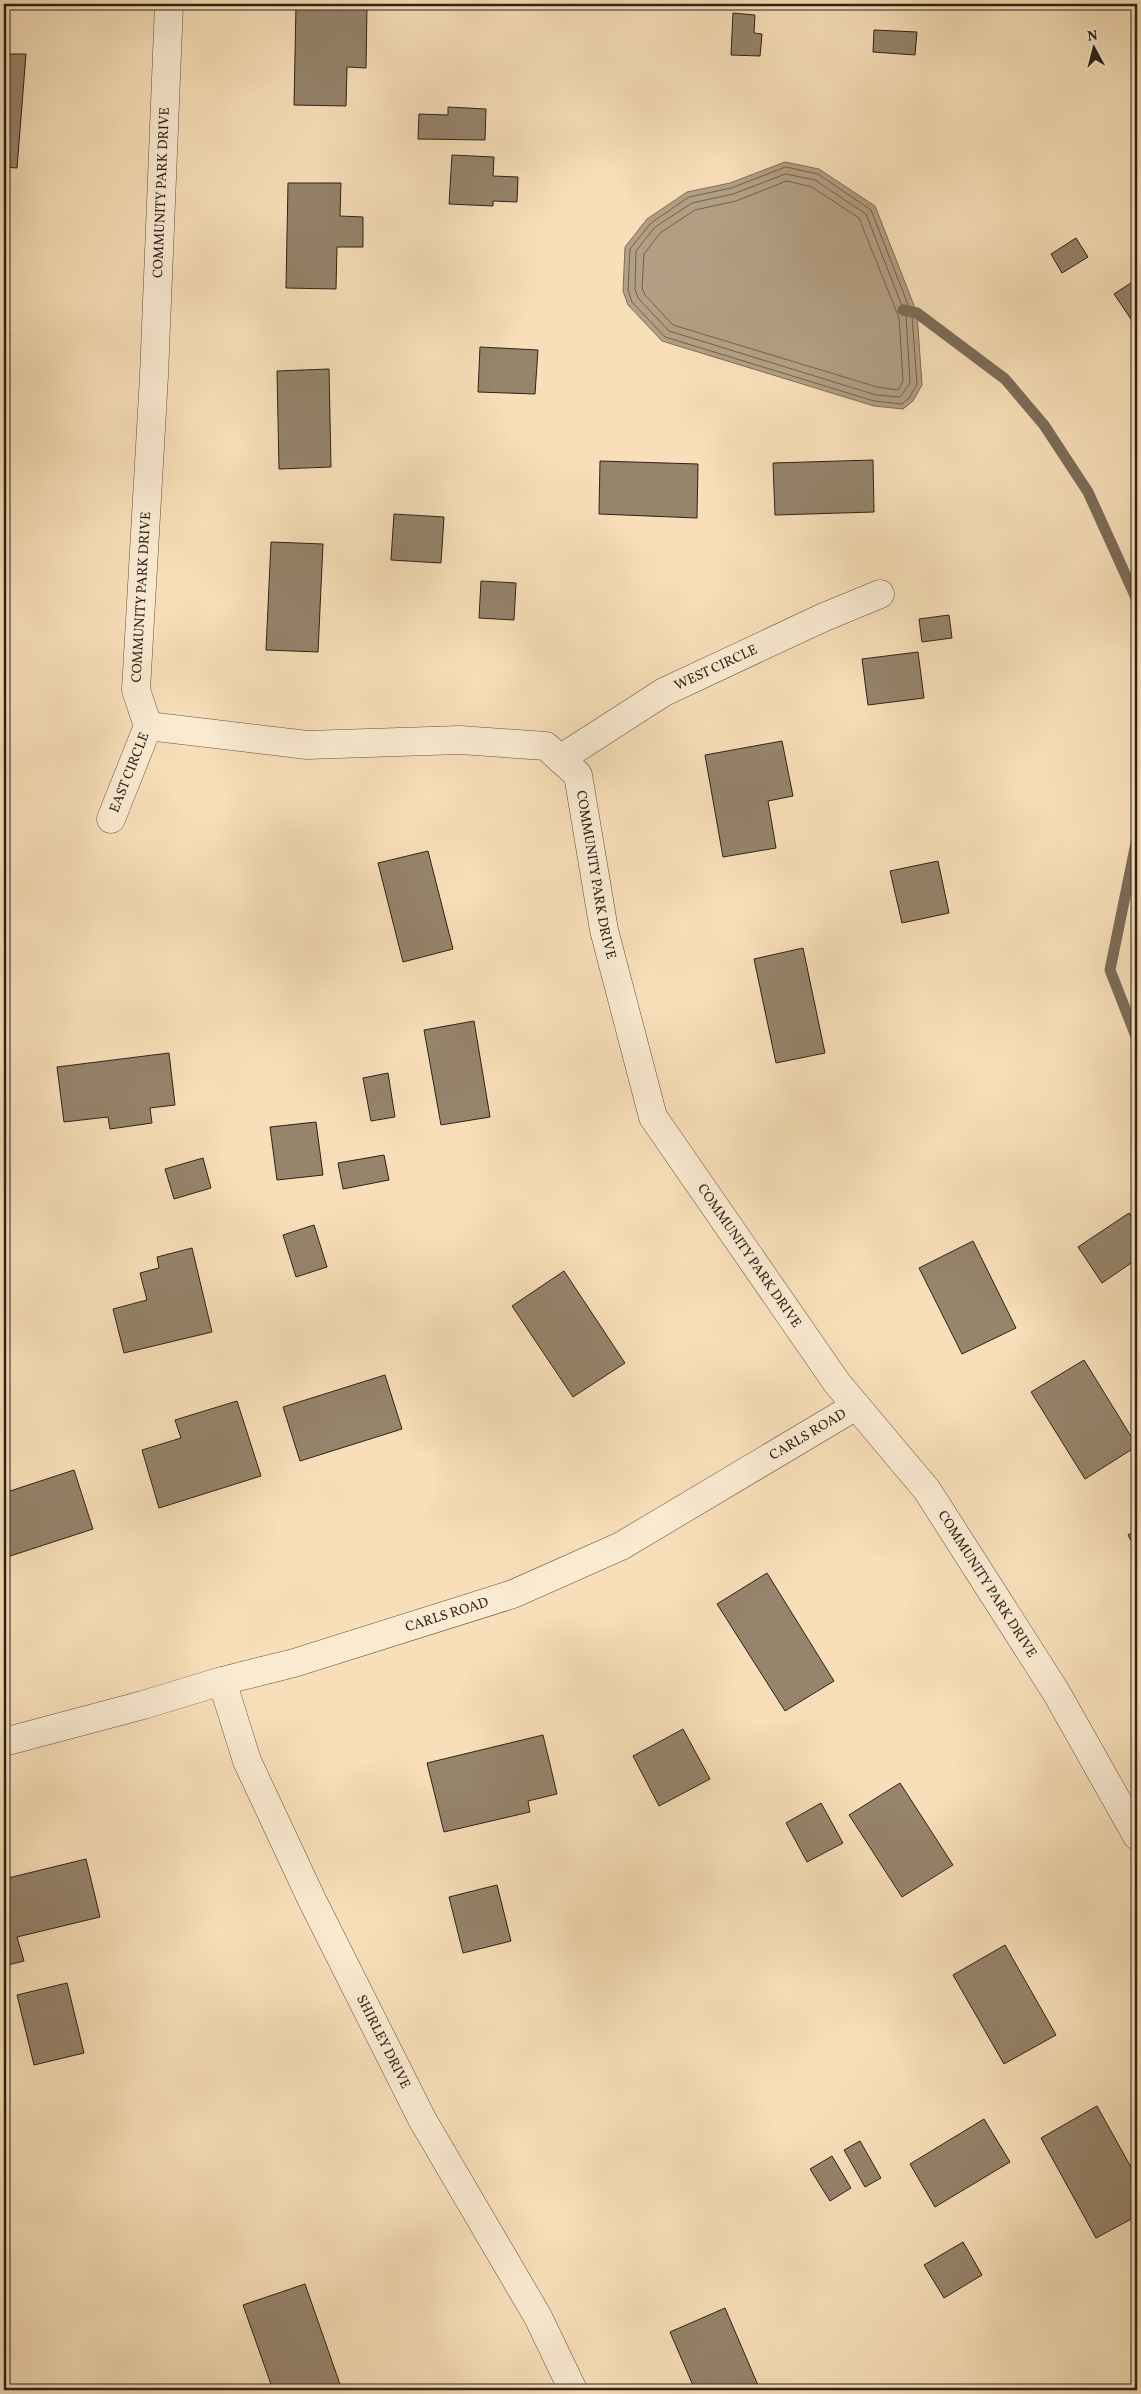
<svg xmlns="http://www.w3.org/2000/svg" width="1141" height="2394" font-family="Vollkorn,serif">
	<rect width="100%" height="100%" fill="#f8dfb9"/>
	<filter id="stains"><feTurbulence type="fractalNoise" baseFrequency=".004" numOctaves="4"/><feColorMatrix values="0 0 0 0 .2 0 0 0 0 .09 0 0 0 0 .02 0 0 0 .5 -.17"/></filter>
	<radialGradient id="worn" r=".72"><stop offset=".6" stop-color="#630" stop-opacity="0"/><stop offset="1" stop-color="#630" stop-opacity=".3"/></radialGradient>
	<polygon fill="#b39f83" stroke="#7d6d59" points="785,162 819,169 875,206 917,313 922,385 913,401 903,409 874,406 662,341 628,305 623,291 625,247 647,219 687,192 730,183"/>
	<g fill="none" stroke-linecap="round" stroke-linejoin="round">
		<g stroke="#70604e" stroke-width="1">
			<polygon points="786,167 818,174 871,210 912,315 917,384 909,398 902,404 874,401 665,337 632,302 628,290 630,249 651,223 689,197 731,188"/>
			<polygon points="786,174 815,180 866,214 906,316 910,383 900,397 876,395 669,331 638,298 635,289 636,251 655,227 692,203 733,194"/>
			<polygon points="787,181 812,187 859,218 899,318 903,381 898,390 877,387 673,325 645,295 642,288 644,254 660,233 695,210 736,201"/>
		</g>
		<g stroke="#7d6d59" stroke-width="11">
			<polyline points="903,310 917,313 1005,379 1044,425 1088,492 1137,600"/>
			<polyline points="1137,838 1110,970 1137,1039"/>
		</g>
	</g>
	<g fill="#96846c" stroke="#2c2219">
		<polygon points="296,5 367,7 366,68 347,67 346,106 294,105"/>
		<polygon points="733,13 755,15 754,33 762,34 760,56 731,55"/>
		<polygon points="874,30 917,32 915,55 873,52"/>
		<polygon points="4,54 26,54 17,168 4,167"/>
		<polygon points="448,107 486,109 485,140 418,139 419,114 448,115"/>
		<polygon points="452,155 494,157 493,176 518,177 517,202 493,201 493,206 449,204"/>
		<polygon points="288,183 341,183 340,216 363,217 363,247 337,247 336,289 286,288"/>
		<polygon points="1076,238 1088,257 1062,273 1051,254"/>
		<polygon points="1137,279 1137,324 1135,325 1114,294"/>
		<polygon points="4,288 10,337 4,338"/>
		<polygon points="480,347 538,350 535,394 478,392"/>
		<polygon points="329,369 331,467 279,469 277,371"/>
		<polygon points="873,460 874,512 775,515 773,463"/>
		<polygon points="600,461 698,464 697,518 599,514"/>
		<polygon points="394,514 444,517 441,563 391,560"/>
		<polygon points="271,542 323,544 318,652 266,650"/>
		<polygon points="481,581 516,583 514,620 479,618"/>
		<polygon points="949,615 952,638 922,642 919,619"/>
		<polygon points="918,652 924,698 868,705 862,659"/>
		<polygon points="782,741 793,796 768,801 776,848 723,857 705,755"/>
		<polygon points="428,851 453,949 403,962 378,863"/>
		<polygon points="938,861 949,913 902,923 890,871"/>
		<polygon points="803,948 825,1053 776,1063 754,959"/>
		<polygon points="474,1021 490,1117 441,1125 424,1030"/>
		<polygon points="169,1053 175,1105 150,1108 152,1123 110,1129 108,1117 64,1122 57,1067"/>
		<polygon points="388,1073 395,1117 371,1121 363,1078"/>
		<polygon points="316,1122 323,1175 277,1180 270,1127"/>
		<polygon points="384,1155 389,1180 343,1189 338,1163"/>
		<polygon points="203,1158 211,1188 174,1199 165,1169"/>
		<polygon points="1129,1213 1137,1225 1137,1259 1102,1283 1078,1247"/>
		<polygon points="314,1225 327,1267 296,1277 283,1235"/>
		<polygon points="973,1241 1016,1328 962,1354 919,1268"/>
		<polygon points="192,1248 212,1332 124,1353 113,1309 147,1300 140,1273 159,1268 157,1257"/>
		<polygon points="564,1271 625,1363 573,1397 512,1306"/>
		<polygon points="1084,1360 1137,1446 1085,1479 1031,1392"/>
		<polygon points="385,1375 402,1429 300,1461 283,1407"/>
		<polygon points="237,1401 261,1476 159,1508 142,1450 181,1438 175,1420"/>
		<polygon points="74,1470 93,1529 4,1558 4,1493"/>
		<polygon points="1137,1529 1137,1552 1128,1535"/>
		<polygon points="767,1573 834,1681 785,1711 717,1604"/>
		<polygon points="683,1729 710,1779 659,1806 633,1756"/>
		<polygon points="543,1735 557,1794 528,1801 530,1812 444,1832 427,1763"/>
		<polygon points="900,1783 953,1865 902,1897 849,1815"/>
		<polygon points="821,1803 843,1843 807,1862 786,1823"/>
		<polygon points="86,1859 100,1917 17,1937 24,1961 4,1966 4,1879"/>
		<polygon points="497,1885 511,1941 463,1953 449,1897"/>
		<polygon points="1005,1945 1056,2035 1004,2064 953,1975"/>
		<polygon points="67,1983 84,2053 34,2065 17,1995"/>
		<polygon points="1097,2106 1137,2178 1137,2216 1096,2238 1041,2138"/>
		<polygon points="984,2119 1010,2162 935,2207 910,2164"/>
		<polygon points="860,2141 881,2178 865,2187 844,2150"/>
		<polygon points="832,2156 851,2188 830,2201 810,2169"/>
		<polygon points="963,2242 982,2275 944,2298 924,2265"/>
		<polygon points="305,2284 342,2390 273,2390 243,2305"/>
		<polygon points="725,2308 760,2390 695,2390 670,2332"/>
	</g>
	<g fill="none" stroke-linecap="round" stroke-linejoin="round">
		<defs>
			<g id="minor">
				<path id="s1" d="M 148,726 L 307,745 L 460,740 L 546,746 L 578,775 L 604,930 L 653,1117 L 837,1383 L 927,1490 L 1056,1692 L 1137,1836"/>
				<path id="s2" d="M 148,726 L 136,690 L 154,376 L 169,4"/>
				<path id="s3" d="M 560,759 L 664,692 L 822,618 L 880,594"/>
				<path id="s4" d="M 111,819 L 148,726"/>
				<path id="s5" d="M 222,1681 L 247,1761 L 312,1900 L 422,2119 L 538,2317 L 573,2390"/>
				<path id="s6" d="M 4,1742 L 143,1705 L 222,1681 L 294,1663 L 513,1594 L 621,1546 L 856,1406"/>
			</g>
		</defs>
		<use href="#minor" stroke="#5f5141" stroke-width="29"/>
		<use href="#minor" stroke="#faead2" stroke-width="28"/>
	</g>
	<g text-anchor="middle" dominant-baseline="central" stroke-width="4" stroke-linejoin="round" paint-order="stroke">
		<g font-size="14" fill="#2c2219" stroke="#faead2">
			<text stroke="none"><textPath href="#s2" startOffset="536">COMMUNITY PARK DRIVE</textPath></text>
			<text stroke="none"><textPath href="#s2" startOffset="131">COMMUNITY PARK DRIVE</textPath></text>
			<text stroke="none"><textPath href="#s3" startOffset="181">WEST CIRCLE</textPath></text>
			<text stroke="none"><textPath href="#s4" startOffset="50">EAST CIRCLE</textPath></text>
			<text stroke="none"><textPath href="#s1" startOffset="544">COMMUNITY PARK DRIVE</textPath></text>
			<text stroke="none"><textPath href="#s1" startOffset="962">COMMUNITY PARK DRIVE</textPath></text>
			<text stroke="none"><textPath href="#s6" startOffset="866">CARLS ROAD</textPath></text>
			<text stroke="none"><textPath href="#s1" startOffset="1368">COMMUNITY PARK DRIVE</textPath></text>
			<text stroke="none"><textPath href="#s6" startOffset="461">CARLS ROAD</textPath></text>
			<text stroke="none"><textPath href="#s5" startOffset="396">SHIRLEY DRIVE</textPath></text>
		</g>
	</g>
	<rect width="1141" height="2394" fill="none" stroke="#f8dfb9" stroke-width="20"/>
	<rect x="5" y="5" width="1131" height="2384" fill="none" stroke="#2c2219" stroke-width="2.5"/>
	<rect x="10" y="10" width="1121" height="2374" fill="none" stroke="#2c2219"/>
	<g transform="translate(1094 48) rotate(353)" stroke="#faead2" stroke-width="4" paint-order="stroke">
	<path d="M0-4L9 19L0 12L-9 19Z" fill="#2c2219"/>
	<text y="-8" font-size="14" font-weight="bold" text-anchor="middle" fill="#2c2219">N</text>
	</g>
	<rect width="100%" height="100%" filter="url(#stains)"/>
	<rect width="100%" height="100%" fill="url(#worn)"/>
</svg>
